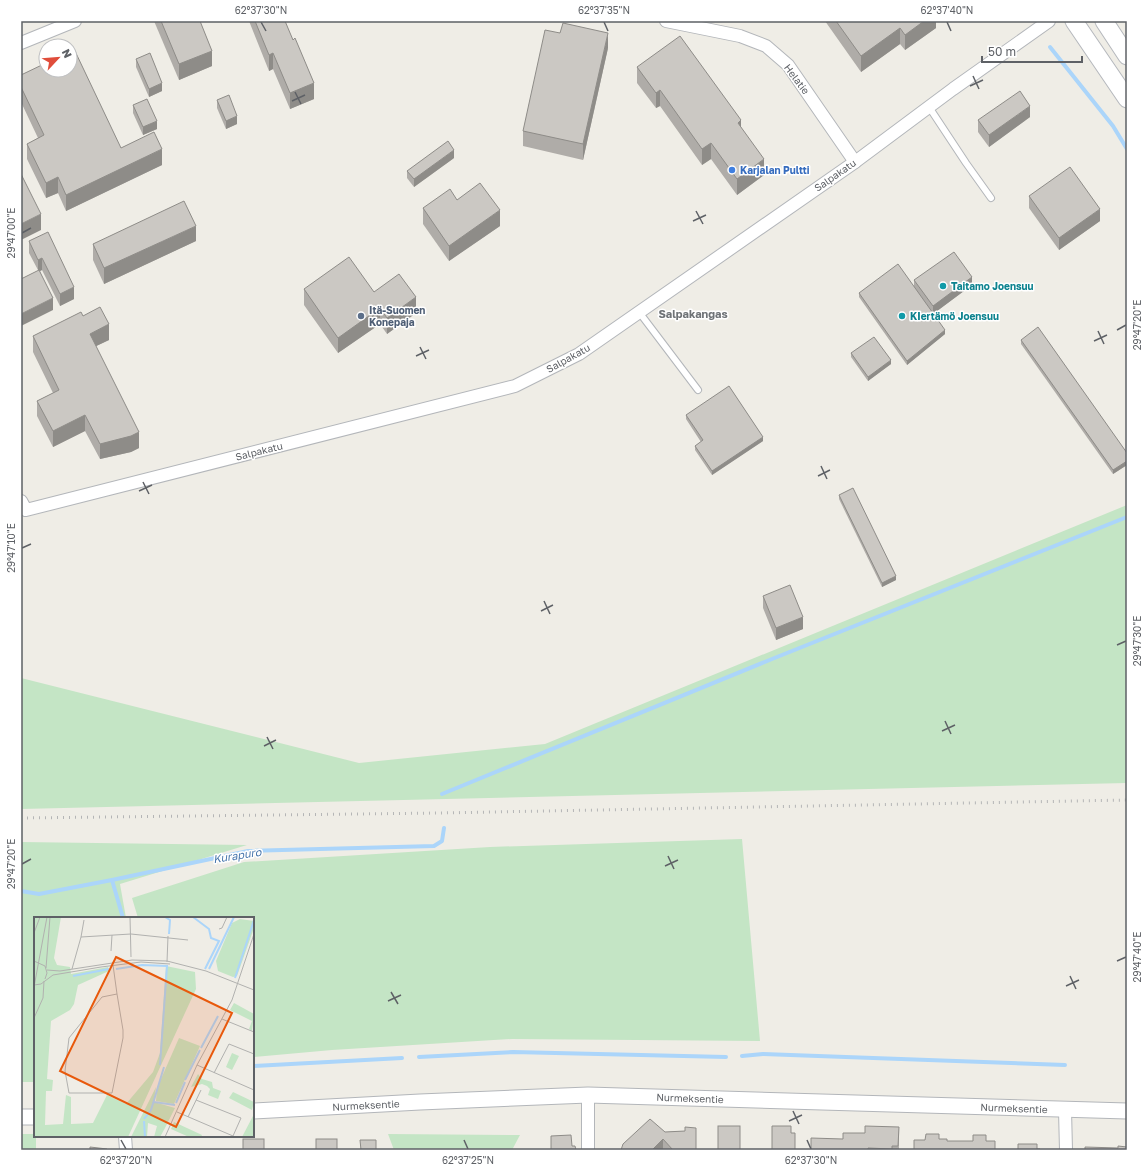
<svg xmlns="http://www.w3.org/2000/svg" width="1148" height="1171" font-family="'Golos Text',sans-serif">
	<rect width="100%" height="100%" fill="#efede6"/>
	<g fill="#c4e5c5">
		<polygon points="1127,505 1127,783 21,809 21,678 359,763 545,744"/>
		<polygon points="742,839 760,1041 512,1039 332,1050 253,1057 253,918 138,918 132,898 244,862 490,847"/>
		<polygon points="21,842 247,845 120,884 126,918 35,918 35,1082 21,1082"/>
		<polygon points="21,1134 35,1134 35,1136 36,1136 36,1150 21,1150"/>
		<polygon points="388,1134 520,1135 512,1150 394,1150"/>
	</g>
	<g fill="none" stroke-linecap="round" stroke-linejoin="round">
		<g stroke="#abd5fa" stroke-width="4">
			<polyline points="1050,47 1113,126 1127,149"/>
			<polyline points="442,794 772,659 1127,517"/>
			<polyline points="112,880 123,918"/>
			<polyline points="21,891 39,894 112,880 248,851 434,846 442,841 444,828"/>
			<polyline points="742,1056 763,1054 1065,1065"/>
			<polyline points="419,1057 513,1052 726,1057"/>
			<polyline points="253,1066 402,1058"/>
		</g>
		<defs>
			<g id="service">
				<polyline points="929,107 966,163 991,198"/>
				<polyline points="639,312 698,390"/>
			</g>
			<g id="minor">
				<polyline points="666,21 740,36 766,46 788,65 855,162"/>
				<polyline points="21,43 75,21"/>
				<polyline points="21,501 26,510 515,386 579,354 855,162 953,89 1049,21"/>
				<polyline points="588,1095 588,1150"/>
				<polyline points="1065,1110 1066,1150"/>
				<polyline points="125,1136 126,1150"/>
			</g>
			<g id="tertiary">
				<polyline points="253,1111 420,1102 588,1095 1127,1111"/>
				<polyline points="21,1117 35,1117"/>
			</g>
			<g id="secondary">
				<polyline points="1074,21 1127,99"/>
				<polyline points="1104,21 1127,56"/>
			</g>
		</defs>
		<use href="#service" stroke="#b3b6ba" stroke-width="8"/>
		<use href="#minor" stroke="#b3b6ba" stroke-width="14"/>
		<use href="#tertiary" stroke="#b3b6ba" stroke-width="17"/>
		<use href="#secondary" stroke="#b5b8bd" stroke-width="19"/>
		<use href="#service" stroke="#fff" stroke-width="6"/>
		<use href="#minor" stroke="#fff" stroke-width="12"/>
		<use href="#tertiary" stroke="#fff" stroke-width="15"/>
		<use href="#secondary" stroke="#fff" stroke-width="17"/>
		<polyline stroke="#b4b5b6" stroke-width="3" stroke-dasharray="1 5" stroke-linecap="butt" points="21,818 440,813 1127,800"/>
	</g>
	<g fill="#afaca8">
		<polygon points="154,21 200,21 212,66 179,80"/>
		<polygon points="249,21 285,21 314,99 290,109 273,69 269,71"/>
		<polygon points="825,21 936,21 936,28 905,50 900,44 861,72"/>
		<polygon points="608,48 583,160 523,146 523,131"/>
		<polygon points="136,59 162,91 149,97 136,67"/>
		<polygon points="637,67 741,127 764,175 737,195 711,159 702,165 660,106 656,108 637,83"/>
		<polygon points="21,75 121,148 162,165 66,211 58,193 46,198 27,159 27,144 38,138 21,102"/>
		<polygon points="217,100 237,124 226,129 217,108"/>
		<polygon points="133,105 157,129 143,135 133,113"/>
		<polygon points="1030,117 989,147 978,132 978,120"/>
		<polygon points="454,158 414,187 407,178 407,171"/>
		<polygon points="1029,196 1100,221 1059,250 1029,208"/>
		<polygon points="457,200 500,226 449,261 423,224 423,208"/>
		<polygon points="29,241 74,299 60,306 42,270 40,271 53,310 38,270 29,253"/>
		<polygon points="196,241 104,284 93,260 93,244"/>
		<polygon points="914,280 972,285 933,314 945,334 907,365 859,297 859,293 914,286"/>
		<polygon points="304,289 374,292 416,313 387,334 380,324 338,353 304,305"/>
		<polygon points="83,316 109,340 96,346 139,448 131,452 100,459 85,431 53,447 37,416 37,401 53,393 33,352 33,336"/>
		<polygon points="1021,340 1127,453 1127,465 1113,474 1021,344"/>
		<polygon points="851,353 891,364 868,381 851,357"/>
		<polygon points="686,415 763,441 712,475 695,450 695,446 701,442 686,419"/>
		<polygon points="839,495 896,580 882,587 839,499"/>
		<polygon points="763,596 803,629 776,640 763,608"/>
		<polygon points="899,1127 899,1150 811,1150 865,1133"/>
		<polygon points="696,1128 696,1150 621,1150 665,1132 685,1131"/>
	</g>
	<g fill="#8e8c88">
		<polygon points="924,21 936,21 936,28 905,50 905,35"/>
		<polygon points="900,28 900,44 861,72 861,56"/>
		<polygon points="608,33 608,48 583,160 583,144"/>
		<polygon points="212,51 212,66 179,80 179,64"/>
		<polygon points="273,53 273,69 269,71 269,55"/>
		<polygon points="162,83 162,91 149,97 149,89"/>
		<polygon points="314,83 314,99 290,109 290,93"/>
		<polygon points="660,90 660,106 656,108 656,93"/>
		<polygon points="1030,106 1030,117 989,147 989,135"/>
		<polygon points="237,116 237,124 226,129 226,121"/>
		<polygon points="741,120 741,136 738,123"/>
		<polygon points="157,121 157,129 143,135 143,127"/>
		<polygon points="711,143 711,159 702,165 702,149"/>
		<polygon points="162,149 162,165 66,211 66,195"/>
		<polygon points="454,150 454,158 414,187 414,179"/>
		<polygon points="764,159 764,175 737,195 737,179"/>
		<polygon points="58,177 58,193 46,198 46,183"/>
		<polygon points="1100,209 1100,221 1059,250 1059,238"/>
		<polygon points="500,210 500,226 449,261 449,246"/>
		<polygon points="41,214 41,230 21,240 21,224"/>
		<polygon points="196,226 196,241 104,284 104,268"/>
		<polygon points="42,258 42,270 38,272 38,260"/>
		<polygon points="972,277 972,285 933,314 933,306"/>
		<polygon points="74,287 74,299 60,306 60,294"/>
		<polygon points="416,297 416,313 387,334 387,318"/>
		<polygon points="53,298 53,310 21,326 21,314"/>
		<polygon points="380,308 380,324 338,353 338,338"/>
		<polygon points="109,324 109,340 90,349 90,334"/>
		<polygon points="945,330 945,334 907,365 907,361"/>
		<polygon points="891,360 891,364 868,381 868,377"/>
		<polygon points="85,415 85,431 53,447 53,431"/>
		<polygon points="139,432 139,448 131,452 100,459 100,444"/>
		<polygon points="763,437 763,441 712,475 712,471"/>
		<polygon points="1127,461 1127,465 1113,474 1113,470"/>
		<polygon points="896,576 896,580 882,587 882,583"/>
		<polygon points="803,617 803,629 776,640 776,628"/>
		<polygon points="663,1139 663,1150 652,1150"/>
	</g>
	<g fill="#cbc8c3" stroke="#8e8c88">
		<polygon points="161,21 200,21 212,51 179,64"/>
		<polygon points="255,21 285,21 293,40 295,38 314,83 290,93 273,53 269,55"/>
		<polygon points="836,21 924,21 905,35 900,28 861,56"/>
		<polygon points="563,23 608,33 583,144 523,131 545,30 560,33"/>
		<polygon points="680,36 741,120 738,123 764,159 737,179 711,143 702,149 660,90 656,93 637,67"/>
		<polygon points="74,49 121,148 154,132 162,149 66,195 58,177 46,183 27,144 44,135 21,87 21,75 46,63 46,70 70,70 70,51"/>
		<polygon points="150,53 162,83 149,89 136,59"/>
		<polygon points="1020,91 1030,106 989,135 978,120"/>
		<polygon points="229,95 237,116 226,121 217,100"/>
		<polygon points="147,99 157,121 143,127 133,105"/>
		<polygon points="448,141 454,150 414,179 407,171"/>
		<polygon points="1070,167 1100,209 1059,238 1029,196"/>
		<polygon points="21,174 41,214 21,224"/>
		<polygon points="480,183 500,210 449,246 423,208 450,189 457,200"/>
		<polygon points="184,201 196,226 104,268 93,244"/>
		<polygon points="48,232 74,287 60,294 42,258 38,260 29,241"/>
		<polygon points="954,252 972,277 933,306 914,280"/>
		<polygon points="349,257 374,292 399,274 416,297 387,318 380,308 338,338 304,289"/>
		<polygon points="898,264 945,330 907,361 859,293"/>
		<polygon points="39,270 53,298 21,314 21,279"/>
		<polygon points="100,307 109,324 90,334 139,432 131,436 100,444 85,415 53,431 37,401 59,390 33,336 81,312 83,316"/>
		<polygon points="1038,327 1127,453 1127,461 1113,470 1021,340"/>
		<polygon points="874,337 891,360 868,377 851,353"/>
		<polygon points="729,386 763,437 712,471 695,446 703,440 686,415"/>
		<polygon points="853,488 896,576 882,583 839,495"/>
		<polygon points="790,585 803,617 776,628 763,596"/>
		<polygon points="650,1119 665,1132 685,1131 685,1127 696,1128 696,1150 673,1150 663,1139 652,1150 621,1150 623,1144"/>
		<rect x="718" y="1126" width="22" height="24"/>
		<polygon points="772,1126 791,1126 791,1133 795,1133 795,1150 772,1150"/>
		<polygon points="865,1126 899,1127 898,1146 892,1146 892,1149 868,1148 868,1150 811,1150 811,1138 843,1139 843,1133 865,1133"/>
		<polygon points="926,1134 939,1134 939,1139 947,1139 947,1141 973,1141 973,1135 986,1135 986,1141 995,1141 995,1150 914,1150 914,1140 925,1140"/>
		<polygon points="571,1135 572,1146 575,1146 576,1150 551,1150 551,1136"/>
		<rect x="243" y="1139" width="21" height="11"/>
		<rect x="316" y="1139" width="21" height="11"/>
		<polygon points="360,1140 376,1140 376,1150 361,1150"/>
		<polygon points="1018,1144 1037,1144 1037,1149 1040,1149 1040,1150 1018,1150"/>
		<polygon points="1118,1146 1127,1147 1127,1150 1085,1150 1085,1147 1118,1148"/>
		<polygon points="90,1147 107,1149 107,1150 90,1150"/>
	</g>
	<path fill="none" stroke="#5e6166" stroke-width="1.5" d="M 261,22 L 266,31M 604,22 L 608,31M 947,22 L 951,31M 973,76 L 979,89M 970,86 L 983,80M 295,92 L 301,104M 292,101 L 305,95M 696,211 L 703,224M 693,221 L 706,215M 22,233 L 31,228M 1117,330 L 1126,325M 1098,331 L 1104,344M 1094,341 L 1107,335M 420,347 L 426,359M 416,356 L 429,350M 821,466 L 827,479M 818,476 L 830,470M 143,482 L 149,494M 139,491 L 152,485M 22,548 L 31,544M 544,601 L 550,614M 541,611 L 553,605M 1117,645 L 1126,641M 945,721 L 951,734M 942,731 L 955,725M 267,737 L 273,749M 264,746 L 276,740M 668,856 L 674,869M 22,864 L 31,859M 665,866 L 678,860M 1117,961 L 1126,957M 1070,976 L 1076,989M 1066,986 L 1079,980M 391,992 L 398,1004M 388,1001 L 401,995M 793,1111 L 799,1124M 789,1121 L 802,1115M 121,1140 L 126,1149M 464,1140 L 468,1149M 807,1140 L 811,1149"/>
	<circle fill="#3f7fe0" stroke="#fff" stroke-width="1.5" cx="732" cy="170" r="4"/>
	<g fill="#0f9aa8" stroke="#fff" stroke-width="1.5">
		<circle cx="943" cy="286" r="4"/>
		<circle cx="902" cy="316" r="4"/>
	</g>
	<circle fill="#5c6f8a" stroke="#fff" stroke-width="1.5" cx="361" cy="316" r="4"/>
	<g text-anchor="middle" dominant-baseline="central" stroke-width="3" stroke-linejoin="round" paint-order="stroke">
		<g font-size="10" fill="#5e6166" stroke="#fff">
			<text transform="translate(797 79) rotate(53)">Helatie</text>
			<text transform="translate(835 175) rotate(-35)">Salpakatu</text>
			<text transform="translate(568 358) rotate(-29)">Salpakatu</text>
			<text transform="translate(259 451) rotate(-14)">Salpakatu</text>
			<text transform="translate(690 1098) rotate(2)">Nurmeksentie</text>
			<text transform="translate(366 1105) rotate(-3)">Nurmeksentie</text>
			<text transform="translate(1014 1108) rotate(2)">Nurmeksentie</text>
		</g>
		<g font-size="10" font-weight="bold" fill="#366cbe" stroke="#fff" text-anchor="start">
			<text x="740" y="170">Karjalan Pultti</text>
		</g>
		<g font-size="10" font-weight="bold" fill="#0d838f" stroke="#fff" text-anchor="start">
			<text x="951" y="286">Taitamo Joensuu</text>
			<text x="910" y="316">KIertämö Joensuu</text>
		</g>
		<g font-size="10" font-weight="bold" fill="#4e5e75" stroke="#fff" text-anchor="start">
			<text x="369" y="310">Itä-Suomen<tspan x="369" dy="12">Konepaja</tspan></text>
		</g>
		<g font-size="11" font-weight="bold" fill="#6f7377" stroke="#fff">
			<text x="693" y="313">Salpakangas</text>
		</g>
		<g font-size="11" font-style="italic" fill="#4876ac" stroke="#fff">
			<text transform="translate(237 855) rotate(-9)">Kurapuro</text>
		</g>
	</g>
	<g transform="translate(34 917)">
		<rect width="220" height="220" fill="#efede6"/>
		<path d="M 0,0 L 27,0 L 20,41 L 23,48 L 36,50 L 37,57 L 74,50 L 75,54 L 44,68 L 40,87 L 36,93 L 17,104 L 13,162 L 19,163 L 18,174 L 12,174 L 11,208 L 29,207 L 32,178 L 37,180 L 37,207 L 59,206 L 73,178 L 92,187 L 119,155 L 126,136 L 132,49 L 161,55 L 162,72 L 94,220 L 0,220 ZM 206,2 L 220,4 L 220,11 L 203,59 L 199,60 L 184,54 L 182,44 L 198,6 ZM 200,86 L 220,97 L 218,114 L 215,112 L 218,104 L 196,93 ZM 145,121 L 166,129 L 140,187 L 122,184 L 123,171 ZM 198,136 L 205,139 L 198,153 L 192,150 ZM 164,157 L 168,162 L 178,165 L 179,171 L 187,174 L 184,182 L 174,178 L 176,172 L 173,169 L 168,167 L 157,170 ZM 122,170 L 120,185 L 141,191 L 131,211 L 126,220 L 120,220 L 123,209 L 114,206 L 113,220 L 97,220 ZM 199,175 L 220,185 L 218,193 L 195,181 ZM 220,197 L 220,220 L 208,220 ZM 140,205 L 168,218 L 167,220 L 155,220 L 137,212 Z" fill="#c4e5c5"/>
		<path fill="none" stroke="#abd5fa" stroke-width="2" d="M 131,0 L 136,3 L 135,17M 159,0 L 175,12 L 177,21 L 185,24 L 171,52M 82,52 L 108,48 L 133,49 L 126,148M 175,52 L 200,0M 39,59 L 75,52M 201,61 L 220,3M 167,131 L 184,99M 151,163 L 166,133M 120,185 L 141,188M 142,186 L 151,165M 110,202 L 117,193 L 130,150M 110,204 L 111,220"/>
		<path fill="none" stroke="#b1b1af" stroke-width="1" d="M 96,0 L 97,40M 185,12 L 188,11 L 193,0M 0,16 L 6,0M 47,20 L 50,3M 77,34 L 78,18M 0,44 L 11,49 L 13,56 L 11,62M 133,45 L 134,19M 79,48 L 83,77 L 89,113 L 89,121 L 78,176 L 35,176 L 31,154 L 35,121 L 68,80 L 83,77M 12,51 L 16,0M 38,52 L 47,20 L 97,17 L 154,23M 13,53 L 26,54 L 98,43 L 133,44 L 172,54 L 220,73M 0,68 L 7,67 L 19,58 L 67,50 L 107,45 L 136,47M 0,70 L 13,0M 0,101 L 9,81 L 10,64M 188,102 L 220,115M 163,148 L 220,173M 180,156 L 195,127 L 220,137M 143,195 L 199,219 L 207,201 L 162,183M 154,200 L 167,173M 131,220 L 163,148 L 198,83 L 220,17"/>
		<path fill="#e8590c" fill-opacity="0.15" stroke="#e8590c" stroke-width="2" d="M 82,40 L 198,96 L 142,210 L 26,154 Z"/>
		<rect width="220" height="220" fill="none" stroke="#5e6166" stroke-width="2"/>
	</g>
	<rect width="1148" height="1171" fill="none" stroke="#ffffff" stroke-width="44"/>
	<g transform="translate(58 58) rotate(64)"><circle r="19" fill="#ffffff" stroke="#bfc0c2"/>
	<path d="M0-3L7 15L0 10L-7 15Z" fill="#e04d3b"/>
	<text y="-6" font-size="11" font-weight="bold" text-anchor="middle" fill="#5e6166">N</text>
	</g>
	<path d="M982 56v6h100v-6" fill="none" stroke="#5e6166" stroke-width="2"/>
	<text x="988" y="56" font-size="12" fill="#5e6166" stroke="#ffffff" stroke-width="3" paint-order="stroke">50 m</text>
	<rect x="22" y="22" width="1104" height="1127" fill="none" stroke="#5e6166" stroke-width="1.5"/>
	<g font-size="10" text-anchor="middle" fill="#5e6166">
		<text x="261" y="14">62°37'30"N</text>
		<text x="604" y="14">62°37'35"N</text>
		<text x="947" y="14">62°37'40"N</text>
		<text transform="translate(11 233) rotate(-90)" y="4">29°47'00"E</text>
		<text transform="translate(1137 325) rotate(-90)" y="4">29°47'20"E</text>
		<text transform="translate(11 548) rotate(-90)" y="4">29°47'10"E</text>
		<text transform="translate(1137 641) rotate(-90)" y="4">29°47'30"E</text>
		<text transform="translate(11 864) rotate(-90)" y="4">29°47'20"E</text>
		<text transform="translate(1137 957) rotate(-90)" y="4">29°47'40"E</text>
		<text x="126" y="1164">62°37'20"N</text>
		<text x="468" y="1164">62°37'25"N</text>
		<text x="811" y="1164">62°37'30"N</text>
	</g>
</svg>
